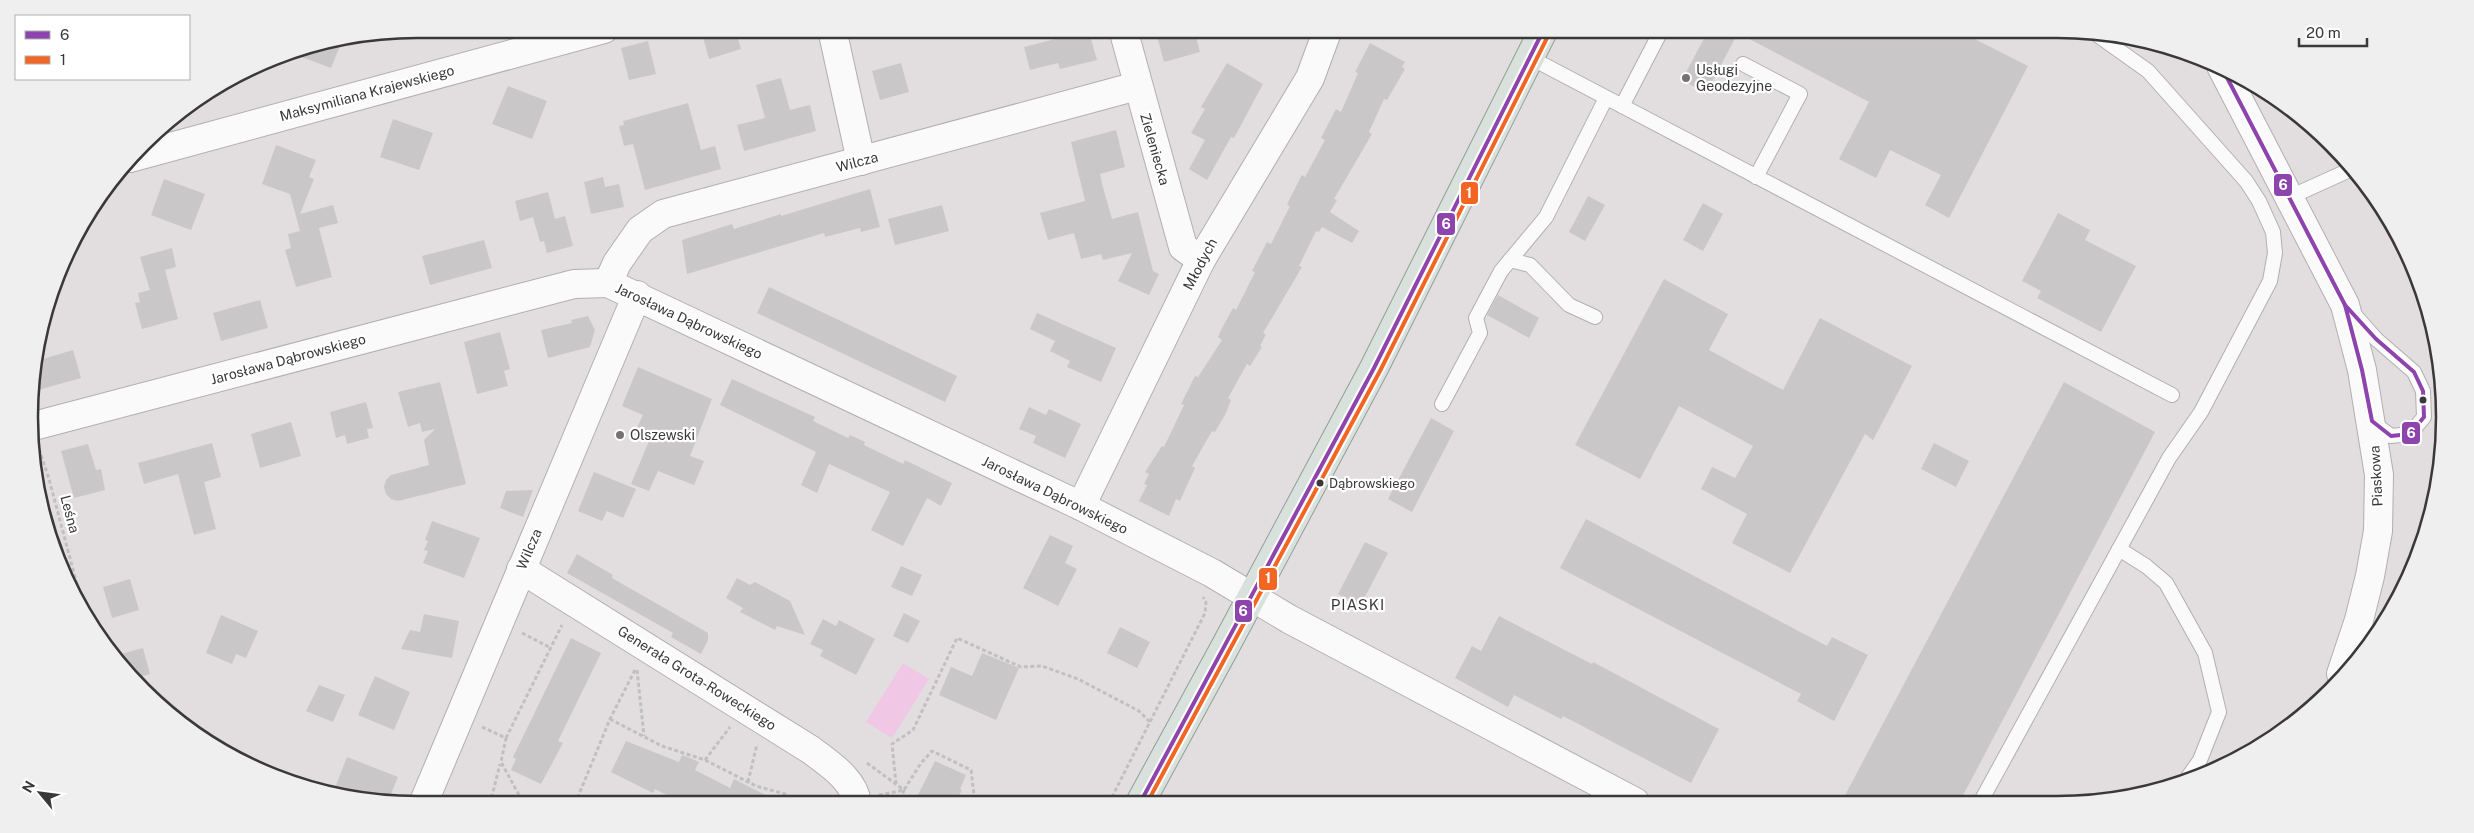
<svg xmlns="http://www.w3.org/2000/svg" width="2474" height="833" font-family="'Public Sans',sans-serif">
	<rect width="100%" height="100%" fill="#e2dee0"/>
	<polygon fill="#f0c7e4" points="903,663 929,679 892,738 866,722"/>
	<g fill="#cac7c8">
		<polygon points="705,29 735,29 741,49 709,59 703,37 707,36"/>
		<polygon points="1061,29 1088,29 1097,60 1060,69 1058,63 1030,70 1024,47 1063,37"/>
		<polygon points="1155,29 1194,29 1200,52 1164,62"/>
		<polygon points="1709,29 1955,29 2028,66 1949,218 1925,205 1941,175 1890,150 1876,178 1839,159 1869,102 1738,33 1706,93 1682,80"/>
		<polygon points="344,36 331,68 288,52 341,36"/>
		<polygon points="648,41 656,74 629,80 621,48"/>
		<polygon points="1370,43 1405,62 1402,67 1405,69 1387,100 1384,99 1369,132 1372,134 1334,199 1337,200 1330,212 1359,231 1352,243 1322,227 1319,232 1316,231 1299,266 1302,267 1263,333 1266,334 1260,346 1262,347 1250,366 1247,364 1228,398 1231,400 1226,413 1215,432 1212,431 1192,466 1195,468 1189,481 1180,501 1176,499 1169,516 1139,501 1147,485 1144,484 1149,474 1145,472 1162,446 1164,447 1184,405 1181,404 1195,376 1198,377 1222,340 1218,337 1222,328 1233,308 1236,310 1255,272 1252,271 1267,242 1271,244 1290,206 1287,205 1291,196 1302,175 1305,177 1325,140 1321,138 1336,109 1341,112 1358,73 1355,72"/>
		<polygon points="901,63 909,92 880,100 872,71"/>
		<polygon points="1227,63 1263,84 1234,138 1231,137 1207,180 1189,169 1205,140 1191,133 1205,109 1201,107"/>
		<polygon points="781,78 790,110 810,105 816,131 744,151 737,125 765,118 756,85"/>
		<polygon points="508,86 547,101 532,139 492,124"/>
		<polygon points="688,103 701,150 715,146 721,169 645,190 633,144 624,146 619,126 624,125 623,121"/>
		<polygon points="393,119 433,133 419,170 380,157"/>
		<polygon points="1116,130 1125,167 1100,174 1102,184 1112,219 1138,212 1153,271 1159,274 1149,295 1118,281 1132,253 1103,260 1101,254 1081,259 1074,233 1048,240 1040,213 1085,201 1071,142"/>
		<polygon points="276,145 316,160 309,177 314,179 300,214 333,205 338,223 319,228 332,277 296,287 285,250 291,248 288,234 300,231 290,194 262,184"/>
		<polygon points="603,177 605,187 619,184 624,207 591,214 584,182"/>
		<polygon points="164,179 205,194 191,230 151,215"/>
		<polygon points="870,189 880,227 861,232 860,228 825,237 824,233 687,274 682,240 732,224 734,229 781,214 781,216"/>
		<polygon points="548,192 555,219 565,216 573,246 547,253 544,241 540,242 533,217 520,221 515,201"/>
		<polygon points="1588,196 1605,205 1585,241 1569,232"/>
		<polygon points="1703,203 1723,214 1703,251 1683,240"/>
		<polygon points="942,205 949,231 895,245 888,219"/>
		<polygon points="2058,213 2090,230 2085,240 2136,266 2101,332 2037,298 2041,291 2022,281"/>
		<polygon points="484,240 492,268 430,285 422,256"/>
		<polygon points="172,248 176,267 165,270 178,319 142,329 135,303 140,302 138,293 150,290 140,257"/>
		<polygon points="1664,279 1728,314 1709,350 1783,390 1820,318 1912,366 1873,440 1865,434 1790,573 1732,543 1747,514 1701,489 1712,467 1735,478 1753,446 1679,406 1640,479 1575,445"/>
		<polygon points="769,287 957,376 945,402 757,313"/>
		<polygon points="1498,295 1539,318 1529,338 1487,315"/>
		<polygon points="260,300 268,328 221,341 213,313"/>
		<polygon points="1037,313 1116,348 1101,382 1067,367 1070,361 1050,351 1055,341 1030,329"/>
		<polygon points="588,316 595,330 590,347 548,358 541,330 572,323 571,320"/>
		<polygon points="500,332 510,369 504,371 508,386 477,394 464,342"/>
		<polygon points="73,350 81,378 31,392 33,362"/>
		<polygon points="638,367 712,399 690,456 704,461 694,485 658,471 649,491 631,484 652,434 637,428 643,415 622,406"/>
		<polygon points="732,379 815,417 813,421 848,438 850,435 865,442 864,445 903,464 905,460 952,483 941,506 927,498 903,546 871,530 890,492 829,464 817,493 801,485 816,452 720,405"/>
		<polygon points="440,382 466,484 398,501 391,499 386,494 384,487 386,480 391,475 429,465 424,440 435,429 422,432 420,423 408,427 398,392"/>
		<polygon points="2064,382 2155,432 1960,801 1842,801"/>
		<polygon points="366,402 373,428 367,429 369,438 347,444 345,435 336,438 330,412"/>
		<polygon points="1029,407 1046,415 1049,409 1081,424 1065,458 1033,443 1036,436 1019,429"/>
		<polygon points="1431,418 1454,431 1412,512 1388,499"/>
		<polygon points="291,422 301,456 260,468 251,434"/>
		<polygon points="212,443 221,477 204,482 216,529 194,535 178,474 144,484 138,463"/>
		<polygon points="1934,443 1969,461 1956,487 1921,469"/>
		<polygon points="88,444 96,470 101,469 105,490 74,498 61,451"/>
		<polygon points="594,472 636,489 623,518 607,511 602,521 578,511"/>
		<polygon points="533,490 523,517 500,508 506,491"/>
		<polygon points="1586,519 1827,646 1832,637 1868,655 1834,721 1797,701 1801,694 1560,568"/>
		<polygon points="432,521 480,538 464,578 423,563 428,551 424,550 428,541 425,540"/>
		<polygon points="1050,535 1073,546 1065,563 1077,569 1058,606 1023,588"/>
		<polygon points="1365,542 1388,553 1360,606 1338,594"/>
		<polygon points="577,554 613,575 612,578 708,633 708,640 701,654 671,637 673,633 567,573"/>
		<polygon points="901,566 922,575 912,596 891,587"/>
		<polygon points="737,578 750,585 755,582 790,601 805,635 777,626 775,630 740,612 743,608 726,598"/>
		<polygon points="130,579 139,610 112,618 103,587"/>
		<polygon points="904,613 920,621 908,643 893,636"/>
		<polygon points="424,614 459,621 452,658 401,649 410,630 420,632"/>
		<polygon points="221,615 258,631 246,658 236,654 232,664 206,653"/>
		<polygon points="1499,616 1592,664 1593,662 1719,729 1691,783 1563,716 1561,719 1514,695 1508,707 1455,678 1472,646 1481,651"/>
		<polygon points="823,619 836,626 839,620 875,639 856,675 820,656 823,650 810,644"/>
		<polygon points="1120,627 1150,642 1137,668 1107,653"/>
		<polygon points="571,638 601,653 558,741 563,743 541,784 511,770 516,759 513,757"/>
		<polygon points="143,648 150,674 133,679 127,672 121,654"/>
		<polygon points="982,653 1019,668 996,720 939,695 951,667 972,676"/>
		<polygon points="375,676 410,692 394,730 358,715"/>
		<polygon points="319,685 345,695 333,722 306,711"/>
		<polygon points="626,741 679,762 682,755 690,758 699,762 695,770 730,788 734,779 783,804 684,804 655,789 653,793 611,772"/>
		<polygon points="347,757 398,777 388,801 333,793"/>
		<polygon points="935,761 966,775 960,789 962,790 955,803 914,803"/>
	</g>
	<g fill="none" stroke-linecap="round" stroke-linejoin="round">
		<defs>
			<g id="service">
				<polyline points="1529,57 2172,395"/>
				<polyline points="1743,64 1800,94 1756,177"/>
				<polyline points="1622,106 1662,29"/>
				<polyline points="2290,197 2354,168"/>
				<polyline points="1510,260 1530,265 1569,305 1595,317"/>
				<polyline points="2353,313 2376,339 2414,372 2423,391 2424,417 2410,434 2391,436 2372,422"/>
				<polyline points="1442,404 1480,333 1476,318 1501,271 1546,217 1606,98"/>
				<polyline points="2119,549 2146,566 2166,583 2205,653 2219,712 2200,760 2188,777"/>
				<polyline points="1981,801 2169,458 2201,412 2270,281 2275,253 2273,232 2259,201 2246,181 2148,71 2096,34"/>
			</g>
			<g id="minor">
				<polyline points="832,29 861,161"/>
				<polyline points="1123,29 1183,247 1201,260"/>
				<polyline points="2221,66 2345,305 2362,370 2379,475 2378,531 2370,576 2359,620 2341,674"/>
				<polyline points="130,158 604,29"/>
				<polyline points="608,283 617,263 640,230 663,214 1137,86"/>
				<polyline points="30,427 574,284 608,283 1081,506 1212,573 1289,619 1635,802"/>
				<polyline points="1081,506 1201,260 1310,78 1328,29"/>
				<path d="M 521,569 L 811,750 C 829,764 854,779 857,803"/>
				<polyline points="423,804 637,295"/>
			</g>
			<polyline id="primary" points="1140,803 1225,647 1374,368 1544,29"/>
		</defs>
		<use href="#service" stroke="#b2afb1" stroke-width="16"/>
		<use href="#minor" stroke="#b2afb1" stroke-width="30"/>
		<use href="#primary" stroke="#909e98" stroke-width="30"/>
		<g stroke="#c0c0c0" stroke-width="3" stroke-dasharray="4 2.5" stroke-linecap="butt">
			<polyline points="39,449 49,479 83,607"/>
			<polyline points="522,633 551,648"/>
			<polyline points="637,670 644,736"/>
			<polyline points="610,719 662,746 705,760 756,786 785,794 797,804"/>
			<polyline points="482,727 506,738 501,762 524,804"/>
			<polyline points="506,738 562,625"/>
			<polyline points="705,760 730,727"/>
			<polyline points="867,763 904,790 899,803"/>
			<polyline points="748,782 757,744"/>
			<polyline points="896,784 892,744 913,730 957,638 1021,667 1042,666 1078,679 1139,711 1150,722"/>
			<polyline points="879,795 904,790 921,763 932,751 971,770 975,803"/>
			<polyline points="1109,803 1205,613 1206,602 1203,597"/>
			<polyline points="490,804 500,764"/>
			<polyline points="575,804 610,719 635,670"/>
		</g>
		<use href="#service" stroke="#fbfafa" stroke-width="14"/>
		<use href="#minor" stroke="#fbfafa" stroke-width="28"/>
		<use href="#primary" stroke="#d9e1dd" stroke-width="28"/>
		<defs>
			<g id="bus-1">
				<polyline points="2221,66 2345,305"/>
				<polygon points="2345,305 2376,339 2414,372 2423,391 2424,417 2410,434 2391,436 2372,421 2362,370"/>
				<polyline points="1140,803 1374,368 1544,29"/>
			</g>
			<polyline id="bus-2" points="1147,803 1380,371 1550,32"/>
		</defs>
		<use href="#bus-1" stroke="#fff" stroke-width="8"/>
		<use href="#bus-2" stroke="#fff" stroke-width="8"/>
		<use href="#bus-1" stroke="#8e44ad" stroke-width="4"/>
		<use href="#bus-2" stroke="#f26522" stroke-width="4"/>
	</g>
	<g fill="#757274" stroke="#fff" stroke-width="2">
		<circle cx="1686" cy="78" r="5"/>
		<circle cx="620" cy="435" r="5"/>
	</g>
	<g fill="#3a383a" stroke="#fff" stroke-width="2">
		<circle cx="2423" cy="400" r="4.5"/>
		<circle cx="1320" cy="483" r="4.5"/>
	</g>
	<g text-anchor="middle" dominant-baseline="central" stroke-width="4.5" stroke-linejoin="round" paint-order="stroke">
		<g font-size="13" fill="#3a383a" stroke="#fff" text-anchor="start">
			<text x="1329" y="483">Dąbrowskiego</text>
		</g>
		<g font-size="14" fill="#3a383a" stroke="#fff" text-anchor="start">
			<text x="1696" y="70">Usługi<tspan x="1696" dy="16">Geodezyjne</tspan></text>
			<text x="630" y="435">Olszewski</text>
		</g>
		<g font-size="14" fill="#3a383a" stroke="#fff">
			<text transform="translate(367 93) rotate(-15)">Maksymiliana Krajewskiego</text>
			<text transform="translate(1155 149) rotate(74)">Zieleniecka</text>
			<text transform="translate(857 162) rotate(-15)">Wilcza</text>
			<text transform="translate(1200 264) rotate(-62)">Młodych</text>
			<text transform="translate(689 321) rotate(25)">Jarosława Dąbrowskiego</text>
			<text transform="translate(288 359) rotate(-15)">Jarosława Dąbrowskiego</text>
			<text transform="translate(2376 476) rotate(-93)">Piaskowa</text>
			<text transform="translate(1055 495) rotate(26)">Jarosława Dąbrowskiego</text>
			<text transform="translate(70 514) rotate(75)">Leśna</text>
			<text transform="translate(529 549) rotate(-67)">Wilcza</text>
			<text transform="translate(697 678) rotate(32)">Generała Grota-Roweckiego</text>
		</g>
		<g font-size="15" letter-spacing="1" fill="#3a383a" stroke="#fff">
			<text x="1358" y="604">PIASKI</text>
		</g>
	</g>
	<path d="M0 0H2474V833H0ZM417 38H2057A379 379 0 0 1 2436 417V417A379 379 0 0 1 2057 796H417A379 379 0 0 1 38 417V417A379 379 0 0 1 417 38Z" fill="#efefef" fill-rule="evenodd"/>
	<path fill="none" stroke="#3a383a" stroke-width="2.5" d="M417 38H2057A379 379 0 0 1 2436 417V417A379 379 0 0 1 2057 796H417A379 379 0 0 1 38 417V417A379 379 0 0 1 417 38Z"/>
	<g stroke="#fff" stroke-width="2">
		<rect x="2273" y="173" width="20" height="24" rx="5" fill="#8e44ad"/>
		<rect x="1460" y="181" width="19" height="24" rx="5" fill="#f26522"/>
		<rect x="1436" y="212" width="20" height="24" rx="5" fill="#8e44ad"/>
		<rect x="2401" y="421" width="20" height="24" rx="5" fill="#8e44ad"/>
		<rect x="1258" y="567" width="20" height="24" rx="5" fill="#f26522"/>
		<rect x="1234" y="599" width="19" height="24" rx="5" fill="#8e44ad"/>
	</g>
	<g font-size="14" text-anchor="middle" font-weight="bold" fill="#fff">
		<text x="2283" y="190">6</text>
		<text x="1469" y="198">1</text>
		<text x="1446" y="229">6</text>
		<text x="2411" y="438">6</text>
		<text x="1268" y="583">1</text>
		<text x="1243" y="616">6</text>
	</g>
	<rect x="15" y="15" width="175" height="65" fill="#ffffff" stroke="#b0afb0"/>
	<rect x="25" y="31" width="25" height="8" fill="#8e44ad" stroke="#b0afb0"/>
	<text x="60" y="40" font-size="15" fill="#3a383a">6</text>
	<rect x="25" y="56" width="25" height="8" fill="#f26522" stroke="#b0afb0"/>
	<text x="60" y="65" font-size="15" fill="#3a383a">1</text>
	<g transform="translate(40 793) rotate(299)" stroke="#ffffff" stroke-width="4" paint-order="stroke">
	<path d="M0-4L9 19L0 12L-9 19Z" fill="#3a383a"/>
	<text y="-8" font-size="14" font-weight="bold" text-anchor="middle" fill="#3a383a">N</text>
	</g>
	<path d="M2299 38v8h68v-8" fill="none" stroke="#3a383a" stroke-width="2.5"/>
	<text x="2306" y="38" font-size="15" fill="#3a383a" stroke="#ffffff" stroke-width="4" paint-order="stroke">20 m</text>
</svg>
